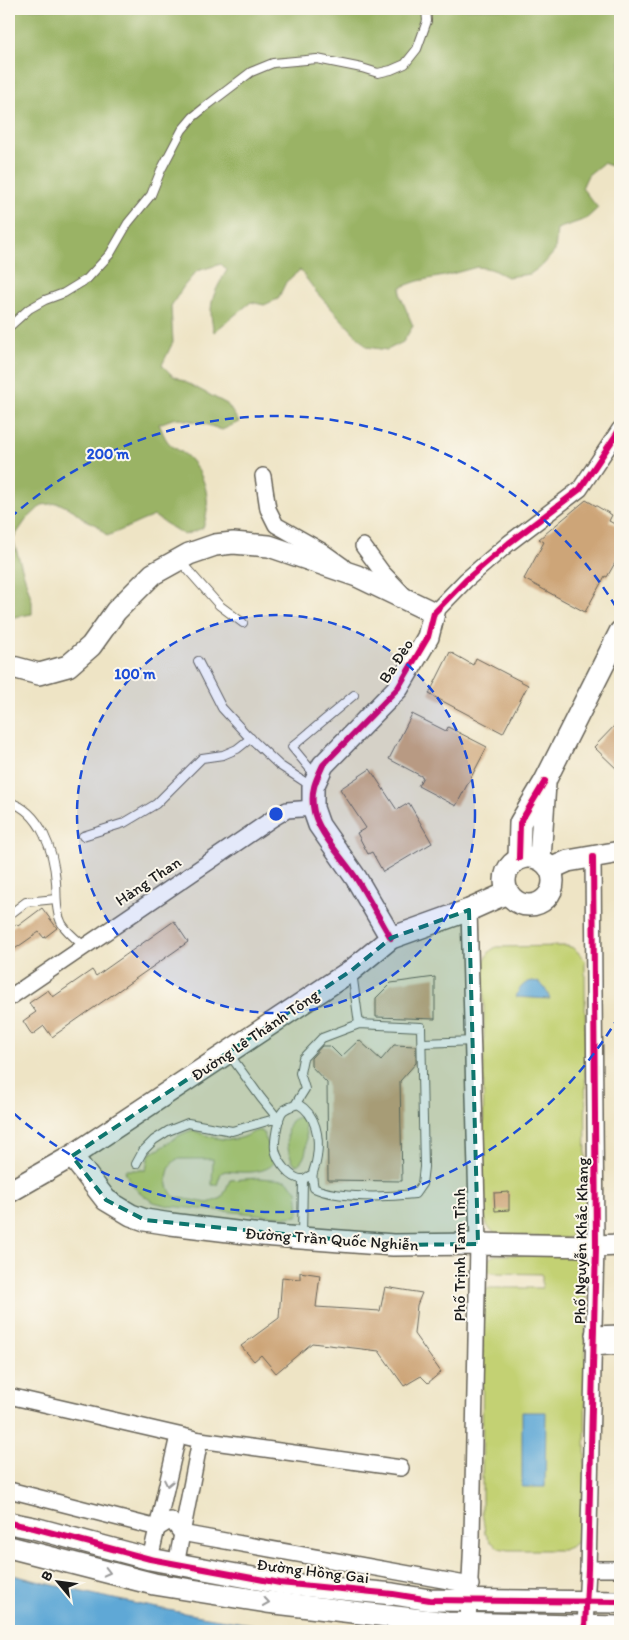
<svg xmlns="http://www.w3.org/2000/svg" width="629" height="1640" font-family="Itim,sans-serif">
	<rect width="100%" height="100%" fill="#fbf7ec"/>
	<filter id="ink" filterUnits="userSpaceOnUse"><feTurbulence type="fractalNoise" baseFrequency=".02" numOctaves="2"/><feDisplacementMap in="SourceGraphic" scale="10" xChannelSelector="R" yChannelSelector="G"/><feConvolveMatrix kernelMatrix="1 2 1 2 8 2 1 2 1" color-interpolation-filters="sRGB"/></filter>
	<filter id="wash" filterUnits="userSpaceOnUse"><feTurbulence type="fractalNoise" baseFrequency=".0096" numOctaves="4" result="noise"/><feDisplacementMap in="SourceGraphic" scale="20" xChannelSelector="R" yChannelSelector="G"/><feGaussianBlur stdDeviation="1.12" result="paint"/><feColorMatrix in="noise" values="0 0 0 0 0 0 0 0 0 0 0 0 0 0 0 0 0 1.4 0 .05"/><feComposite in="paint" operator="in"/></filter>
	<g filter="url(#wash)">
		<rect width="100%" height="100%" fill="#eee4c5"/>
		<g fill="#c3d173" stroke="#707648">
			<polygon points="567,946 574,948 585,960 586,1220 581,1228 568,1238 497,1235 488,1227 483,1215 484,961 490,951 496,947"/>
			<path d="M 299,1117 L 304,1120 C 306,1134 311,1156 297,1165 C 287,1160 284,1129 291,1121 C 293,1119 296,1118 299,1117 Z"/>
			<path d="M 193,1130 C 209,1137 227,1143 244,1137 C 251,1134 254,1130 262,1131 L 273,1154 L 273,1164 C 263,1175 238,1172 225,1171 L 221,1173 L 217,1185 L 212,1185 L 213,1159 L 177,1159 C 165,1167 164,1188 175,1197 L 208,1203 L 222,1198 L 230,1180 L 258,1178 L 286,1180 L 297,1190 L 299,1212 L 297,1216 L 288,1217 L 169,1206 C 164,1204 159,1204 154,1202 C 143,1197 127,1182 125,1170 L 146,1170 L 149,1154 C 166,1148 173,1135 193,1130 Z"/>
			<path d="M 555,1254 C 574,1256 582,1260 586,1279 L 585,1489 L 583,1537 L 572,1546 L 563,1550 L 508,1550 L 499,1548 L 490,1541 L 485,1533 L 482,1511 L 483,1291 L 490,1288 L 542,1288 L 542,1274 L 492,1273 L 485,1271 C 484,1262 487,1259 495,1255 Z"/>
		</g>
		<path fill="#9ab365" stroke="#5b6840" d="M 9,9 L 620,9 L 620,166 L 617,168 L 603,163 L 588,175 L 582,188 L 598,208 L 586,219 L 557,229 L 555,251 L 543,265 L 530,274 L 507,277 L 491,269 L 477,267 L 444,276 L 418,281 L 401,287 L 400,295 L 413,326 L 403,342 L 387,350 L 367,347 L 317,293 L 300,270 L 286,282 L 278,299 L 264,305 L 251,302 L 214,332 C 207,304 213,294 227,270 L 221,264 L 197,271 L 184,286 L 171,306 L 173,342 L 162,365 L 172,375 L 227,404 L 239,422 L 222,430 L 202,423 L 175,418 L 159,424 C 162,430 164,437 168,442 C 173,448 181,451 187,456 C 207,476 212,502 203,528 L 184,535 L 154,516 C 138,522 123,530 107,536 L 97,525 L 85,520 L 73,510 L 58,503 L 42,505 L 26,520 L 13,539 L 32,601 L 32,614 L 9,618 L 9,369 L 12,339 L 9,332 Z"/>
		<g fill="#5fa8d6" stroke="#3e6279">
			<path d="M 533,981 C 543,982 546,990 550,999 L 516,997 C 519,988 524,982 533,981 Z"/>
			<polygon points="522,1412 546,1412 545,1487 522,1487"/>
			<path d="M 9,1574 C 105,1599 203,1619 302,1631 L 9,1631 Z"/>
		</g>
		<g id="blocks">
			<g fill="#cda578">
				<polygon points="586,500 612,515 609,521 620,527 620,554 607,577 605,576 585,612 524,579 544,542 539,539"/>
				<polygon points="450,652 473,665 476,658 528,685 503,733 429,694"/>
				<polygon points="412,714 446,731 448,727 487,747 456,806 418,786 423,777 389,759"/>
				<polygon points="620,720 620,772 594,747"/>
				<polygon points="370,769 397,810 409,803 432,843 383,872 372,852 368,854 357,833 366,828 340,789"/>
				<polygon points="42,908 57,928 44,938 39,932 9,953 9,929 17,924 18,926"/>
				<polygon points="174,921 188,942 52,1037 44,1026 32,1035 23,1021 36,1012 29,1003 48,990 53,997 92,970 96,976"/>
				<polygon points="435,977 435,1019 376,1017 376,998 391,983"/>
				<polygon points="359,1040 381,1060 394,1045 416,1046 416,1063 400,1081 402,1181 328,1180 327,1083 311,1066 311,1058 322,1046 330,1046 341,1057"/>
				<polygon points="509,1192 509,1210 495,1211 494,1193"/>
				<polygon points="300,1272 320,1275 316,1307 380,1311 385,1287 422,1293 417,1305 414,1334 441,1372 428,1383 421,1376 404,1386 379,1351 312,1343 276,1373 261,1355 254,1361 241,1346 279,1318 282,1277 300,1279"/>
			</g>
		</g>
	</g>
	<g filter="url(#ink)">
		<use href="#blocks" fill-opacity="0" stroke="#666257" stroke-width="1"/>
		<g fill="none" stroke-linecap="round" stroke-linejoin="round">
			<defs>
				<g id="lane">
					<polyline points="9,327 29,309 45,300 64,293 87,279 110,254 128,223 151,195 161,170 182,130 193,117 209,104 251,72 273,63 317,59 362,68 378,73 391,70 405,64 417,49 427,21 426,9"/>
					<polyline points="180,561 219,605 243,623"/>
					<polyline points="198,661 222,708 246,734 279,765 311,786"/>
					<polyline points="316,776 292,747 354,695"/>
					<path d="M 9,802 C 41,811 54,852 56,882 C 57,895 55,911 62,924 C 67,932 77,940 84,946"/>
					<polyline points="83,836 124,823 156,804 202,758 223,755 237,749 251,738"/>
					<polyline points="9,915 26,902 56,899"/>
					<polyline points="352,972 359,1024"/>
					<polyline points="423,1043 474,1041"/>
					<polyline points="229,1054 261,1098 279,1120"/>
					<path d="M 295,1105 L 305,1089 L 300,1073 L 303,1058 L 322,1038 L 359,1024 L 421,1027 L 424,1167 L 422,1184 L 415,1194 C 389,1197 337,1199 314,1188 C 310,1169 315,1173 317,1157 C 320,1137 316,1114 298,1104 C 293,1106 287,1107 283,1111 C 278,1116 274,1142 275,1149 C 277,1160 291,1181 304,1179 C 306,1178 309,1176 311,1175"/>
					<polyline points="136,1164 143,1151 154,1140 168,1131 188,1123 232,1131 271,1120 279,1120"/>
					<polyline points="302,1236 303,1179"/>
				</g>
				<g id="street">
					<polyline points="263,476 268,509 276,525 322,551 343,566"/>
					<polyline points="363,546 382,572 403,594"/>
					<polyline points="434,613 466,580 509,543 580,489 620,429"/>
					<polyline points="9,998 272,819 287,810 313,808"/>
					<polyline points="593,1334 620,1333"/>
					<polyline points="593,1348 620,1346"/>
					<polyline points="9,1396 200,1440 401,1468"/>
					<polyline points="9,1490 158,1528 171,1520 181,1533 471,1585"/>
					<polyline points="150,1559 178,1436"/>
					<polyline points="176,1565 200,1440"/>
					<polyline points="588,1569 620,1569"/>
					<polyline points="468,1622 472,1537 478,1244 469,910"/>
					<polyline points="585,1626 588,1569 596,1246 593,857"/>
				</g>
				<g id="secondary">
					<polyline points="9,666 39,674 68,666 91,646 116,611 153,574 189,554 215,545 233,543 269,546 357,576 434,613 428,637 398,688 323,765 313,787 313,808 319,825 356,878 391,938"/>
					<circle cx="529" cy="881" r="24"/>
					<polyline points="519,858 520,823 545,781 620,632"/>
					<polyline points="540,859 545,784"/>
					<polyline points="550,869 568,861 620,852"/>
					<polyline points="72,1156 106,1200 131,1215 145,1220 171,1224 262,1235 393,1245 478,1244 596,1246 620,1245"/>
					<polyline points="9,1192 72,1156 352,970 391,938 469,910 507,893"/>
					<polyline points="9,1523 34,1528 150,1559 280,1583 393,1594 430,1600 620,1602"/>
					<polyline points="9,1547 154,1584 267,1602 447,1623 620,1627"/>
				</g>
			</defs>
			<use href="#lane" stroke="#666257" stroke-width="10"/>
			<use href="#street" stroke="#666257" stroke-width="18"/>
			<use href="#secondary" stroke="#666257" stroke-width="24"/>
			<use href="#lane" stroke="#fff" stroke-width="8"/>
			<use href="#street" stroke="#fff" stroke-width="15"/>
			<use href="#secondary" stroke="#fff" stroke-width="21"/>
			<defs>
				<g id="cycleway">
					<polyline points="519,858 520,823 545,781"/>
					<path d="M 391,938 C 379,918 368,897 356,878 C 343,858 315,830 313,806 C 311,789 316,780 323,765 L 398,688 L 428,637 L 434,613 L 466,580 L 509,543 L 580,489 L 620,429"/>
					<polyline points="9,1523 34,1528 150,1559 280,1583 393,1594 430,1600 620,1602"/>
					<polyline points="585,1626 588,1569 596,1246 593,857"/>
				</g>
			</defs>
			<use href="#cycleway" stroke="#fbf7ec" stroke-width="9"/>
			<use href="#cycleway" stroke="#d6006c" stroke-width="6"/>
		</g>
		<defs><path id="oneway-chevron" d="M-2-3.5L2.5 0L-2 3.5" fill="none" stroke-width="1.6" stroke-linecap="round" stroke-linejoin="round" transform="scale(1.25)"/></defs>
		<g stroke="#999">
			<use href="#oneway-chevron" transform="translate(168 1483) rotate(102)"/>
			<use href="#oneway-chevron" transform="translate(107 1572) rotate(14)"/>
			<use href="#oneway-chevron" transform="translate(266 1602) rotate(8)"/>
		</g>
	</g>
	<path fill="#0f766e" fill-opacity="0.2" stroke="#0f766e" stroke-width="4" stroke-dasharray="10 6" stroke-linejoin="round" d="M 469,910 L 478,1244 L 393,1245 L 145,1220 L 106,1200 L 72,1156 L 352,970 L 391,938 Z"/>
	<circle cx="276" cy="814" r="199" fill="#1d4ed8" fill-opacity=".12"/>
	<g fill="none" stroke="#1d4ed8" stroke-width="2.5" stroke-dasharray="9 6">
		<circle cx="276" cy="814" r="199"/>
		<path d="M619 1016A398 398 0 0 1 10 1110M10 518A398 398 0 0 1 619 612"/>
	</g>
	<g text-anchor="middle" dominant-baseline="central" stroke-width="4" stroke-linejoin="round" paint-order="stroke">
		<g font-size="16" fill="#1c1c1c" stroke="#fbf7ec">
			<text transform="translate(396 661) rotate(-57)">Ba Đèo</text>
			<text transform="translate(148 881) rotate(-34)">Hàng Than</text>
			<text transform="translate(255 1035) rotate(-34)">Đường Lê Thánh Tông</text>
			<text transform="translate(332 1239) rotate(4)">Đường Trần Quốc Nghiễn</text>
			<text transform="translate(581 1241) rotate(-89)">Phố Nguyễn Khắc Khang</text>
			<text transform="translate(459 1255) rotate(-90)">Phố Trịnh Tam Tỉnh</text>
			<text transform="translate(313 1571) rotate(7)">Đường Hồng Gai</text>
		</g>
	</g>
	<circle cx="276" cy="814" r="8" fill="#1d4ed8" stroke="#fbf7ec" stroke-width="2.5"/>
	<g font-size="15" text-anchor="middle" font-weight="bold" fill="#1d4ed8" stroke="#fbf7ec" stroke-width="4" stroke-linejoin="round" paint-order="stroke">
		<text x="108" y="459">200 m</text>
		<text x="135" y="679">100 m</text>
	</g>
	<rect width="629" height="1640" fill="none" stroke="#fbf7ec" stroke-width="30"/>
	<g transform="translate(58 1582) rotate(299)" stroke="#fbf7ec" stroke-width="4" paint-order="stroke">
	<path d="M0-4L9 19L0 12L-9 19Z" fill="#1c1c1c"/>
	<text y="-8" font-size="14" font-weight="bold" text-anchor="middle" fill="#1c1c1c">B</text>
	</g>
</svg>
